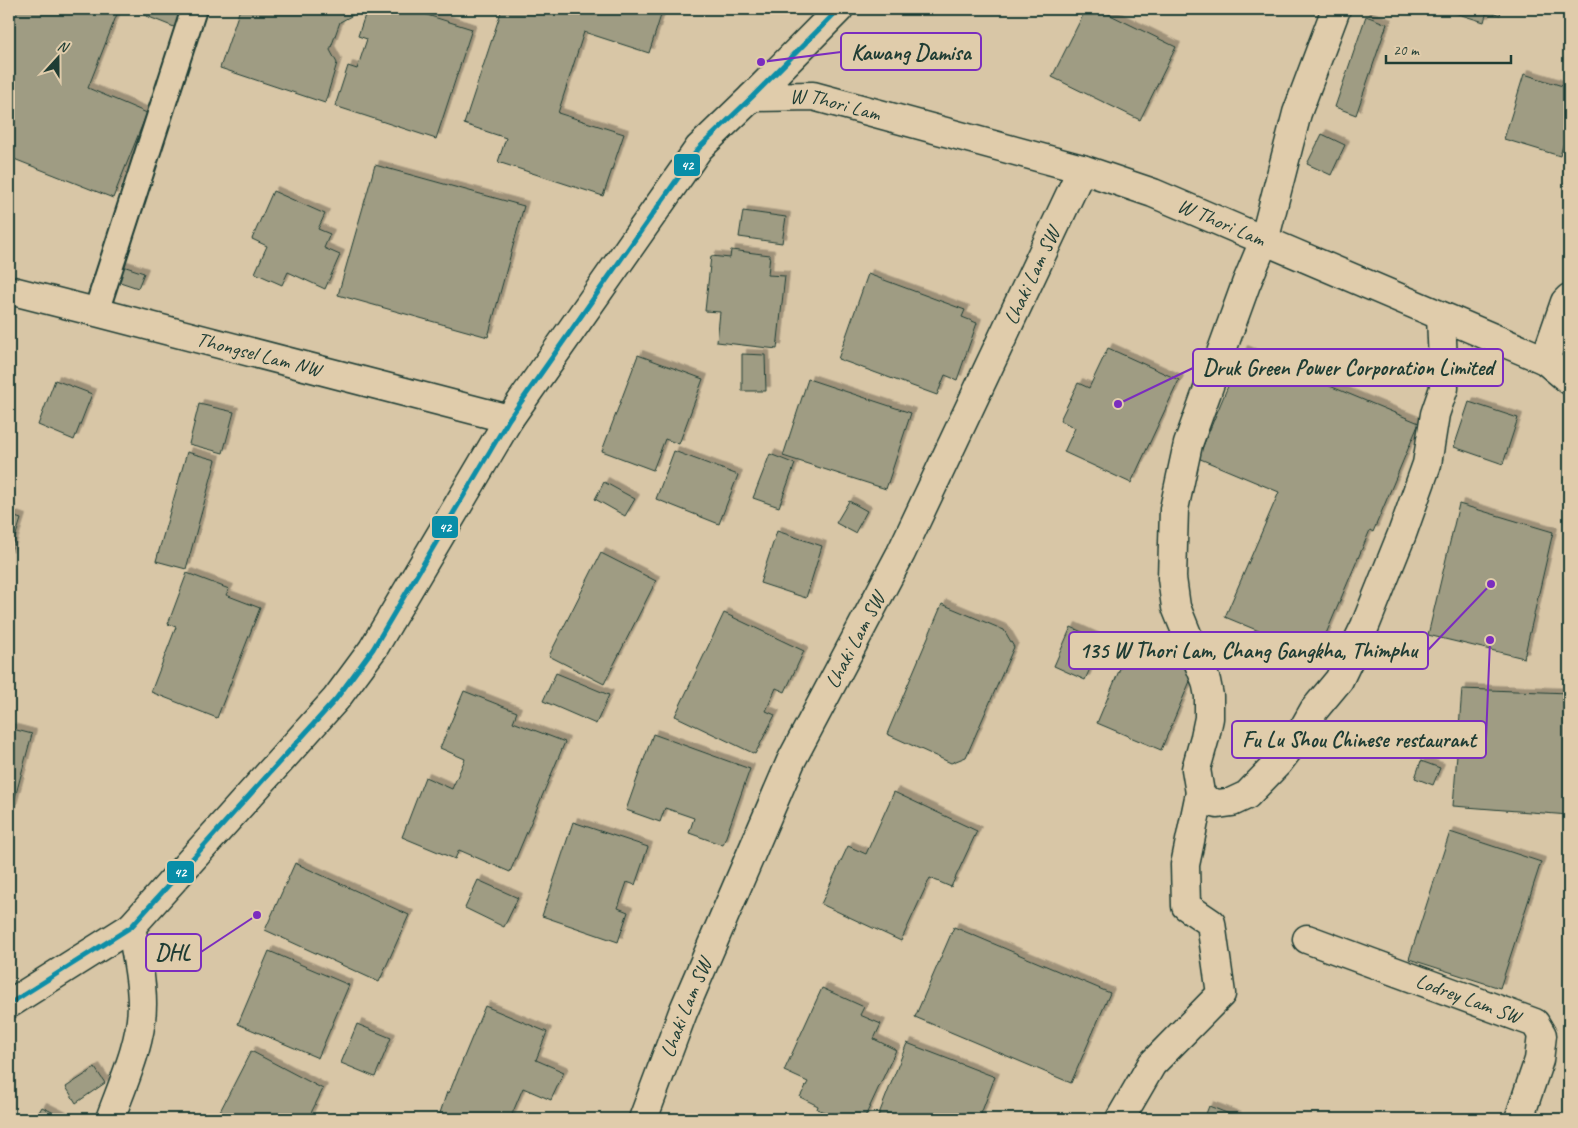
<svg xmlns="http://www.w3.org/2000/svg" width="1578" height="1128" font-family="Caveat,sans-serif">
	<defs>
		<filter id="shadow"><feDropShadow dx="4.5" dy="-4.5" stdDeviation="0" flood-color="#0004"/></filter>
	</defs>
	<rect width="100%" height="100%" fill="#d8c6a6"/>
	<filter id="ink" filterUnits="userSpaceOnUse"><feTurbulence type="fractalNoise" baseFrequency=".02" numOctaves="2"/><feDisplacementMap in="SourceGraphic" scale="10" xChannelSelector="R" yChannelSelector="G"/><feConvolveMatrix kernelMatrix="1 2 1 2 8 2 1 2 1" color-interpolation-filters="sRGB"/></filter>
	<g filter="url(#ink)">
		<g fill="#9f9c83" stroke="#1f3d34" filter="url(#shadow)">
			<polygon points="9,9 119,9 88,88 147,113 113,198 9,157"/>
			<polygon points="129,9 187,9 179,29"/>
			<polygon points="240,9 355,9 353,15 340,22 330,50 337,63 325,103 220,68"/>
			<polygon points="367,9 408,9 472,29 436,139 335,106 348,66 357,69 367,39 358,36"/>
			<polygon points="502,9 663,9 649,53 584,32 558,113 624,134 603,196 498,162 506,138 464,124"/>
			<polygon points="1086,9 1098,9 1176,47 1140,120 1052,77"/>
			<polygon points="1442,9 1502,9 1500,15 1487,11 1484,22"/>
			<polygon points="1366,16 1387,24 1356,115 1335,107"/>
			<polygon points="1524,74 1569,88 1569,124 1560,156 1504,139"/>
			<polygon points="1322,134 1345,145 1331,175 1307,164"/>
			<polygon points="375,165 524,206 488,337 338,295"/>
			<polygon points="273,191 325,214 318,229 330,234 324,248 340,255 325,289 288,272 282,285 255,273 267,246 252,239"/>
			<polygon points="743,211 786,217 782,243 739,237"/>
			<polygon points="731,250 770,255 768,275 785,276 777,349 717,342 720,312 705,311 711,256 730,258"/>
			<polygon points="117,264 144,273 138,288 111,279"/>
			<polygon points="868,274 965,310 962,317 977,323 957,380 945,375 937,395 838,359"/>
			<polygon points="1108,348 1179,380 1131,483 1064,452 1075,428 1060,420 1078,383 1089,388"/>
			<polygon points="1243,350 1419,423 1373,532 1370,530 1317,655 1225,617 1279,492 1198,458"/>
			<polygon points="742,354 765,355 766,391 742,391"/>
			<polygon points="638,355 703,379 679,444 665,439 653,470 602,451"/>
			<polygon points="808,379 911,413 886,489 783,456"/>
			<polygon points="55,380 92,394 74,440 38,425"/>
			<polygon points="1469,402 1518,418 1503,464 1454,447"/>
			<polygon points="199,404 234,412 223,453 189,444"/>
			<polygon points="674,451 738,475 719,524 656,499"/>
			<polygon points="187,452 216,460 186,569 156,561"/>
			<polygon points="770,454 795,464 779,507 753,498"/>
			<polygon points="604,482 635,499 625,516 595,499"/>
			<polygon points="849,501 867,511 855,533 836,523"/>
			<polygon points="1459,504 1553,532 1524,658 1428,635"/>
			<polygon points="9,515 21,519 9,557"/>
			<polygon points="777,531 822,546 806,598 760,583"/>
			<polygon points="601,553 656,581 604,684 549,656"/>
			<polygon points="187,573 229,589 226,595 260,608 217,718 151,692 176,627 168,624"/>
			<polygon points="942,604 1004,630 1014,647 966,757 951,763 887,734"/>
			<polygon points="724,613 804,651 785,692 776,688 766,711 775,715 755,754 675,716"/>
			<polygon points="1071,627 1102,641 1085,680 1054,666"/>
			<polygon points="1132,640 1196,667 1161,750 1097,723"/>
			<polygon points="556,673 609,695 596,724 543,701"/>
			<polygon points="1462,689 1569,693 1569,815 1453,806"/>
			<polygon points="464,691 517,712 513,722 565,742 510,872 459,850 455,859 402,837 425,777 452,789 465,759 440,748"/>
			<polygon points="9,728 32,734 9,820"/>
			<polygon points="653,734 750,769 723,845 689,833 694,818 665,808 660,822 626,810"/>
			<polygon points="1421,761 1440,768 1433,785 1415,778"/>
			<polygon points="894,792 977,831 951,887 930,878 901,941 821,904 848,846 866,854"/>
			<polygon points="573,822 648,847 635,885 627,882 618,908 628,912 618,942 542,916"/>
			<polygon points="1450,832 1541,862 1500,988 1409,959"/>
			<polygon points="295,863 409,915 379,982 265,930"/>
			<polygon points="478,880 518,898 504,927 465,908"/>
			<polygon points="954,927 1110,993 1071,1083 915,1017"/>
			<polygon points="269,951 349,985 318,1058 238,1024"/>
			<polygon points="822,988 864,1007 860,1015 881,1024 874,1039 896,1050 864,1119 840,1119 817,1109 818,1106 800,1097 808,1082 784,1071"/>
			<polygon points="485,1006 547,1032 536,1060 564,1072 551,1100 523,1088 510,1119 446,1119 439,1116 447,1092 449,1093"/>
			<polygon points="357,1024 391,1038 375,1077 341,1063"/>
			<polygon points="907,1043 995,1077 979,1119 877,1119"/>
			<polygon points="251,1051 323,1089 308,1119 216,1119"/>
			<polygon points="95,1068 105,1083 76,1103 66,1087"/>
			<polygon points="1209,1106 1237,1117 1236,1119 1204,1119"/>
			<polygon points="42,1107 66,1119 35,1119"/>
		</g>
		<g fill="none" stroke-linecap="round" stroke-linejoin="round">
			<defs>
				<polyline id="service" points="96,312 194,9"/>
				<g id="minor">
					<polyline points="1336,9 1297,113 1264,241 1246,284 1188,444 1174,509 1172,578 1176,607 1206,681 1209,696 1209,718 1205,737 1196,769 1200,793 1207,801 1218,804 1232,802 1247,795 1278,763 1301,733 1314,710 1339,680 1365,626 1402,534 1427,464 1435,414 1444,388 1441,316"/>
					<polyline points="752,97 839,9"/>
					<path id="s1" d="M 9,290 L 96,312 L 509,419"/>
					<polyline points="1545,360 1565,302 1569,298"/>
					<path id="s2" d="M 1307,939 L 1535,1023 L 1542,1035 L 1539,1060 L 1519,1119"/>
					<path id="s3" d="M 643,1119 L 683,1012 L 791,761 L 901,553 L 1082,169"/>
					<polyline points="1120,1119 1152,1064 1221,994 1211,923 1186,906 1185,865 1200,793"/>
				</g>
				<g id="secondary">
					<path id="s4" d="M 9,1004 L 131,927 L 336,699 L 373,649 L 509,419 L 699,148 L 752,97 L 813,96 L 1082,169 L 1153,193 L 1545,360 L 1569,380"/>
					<path d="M 110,1119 C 123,1083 142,1043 142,1004 C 142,980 136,951 131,927"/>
				</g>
			</defs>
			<use href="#service" stroke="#1f3d34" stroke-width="28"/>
			<use href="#minor" stroke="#1f3d34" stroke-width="31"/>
			<use href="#secondary" stroke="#1f3d34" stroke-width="31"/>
			<use href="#service" stroke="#e0ccab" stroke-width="24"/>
			<use href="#minor" stroke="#e0ccab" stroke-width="28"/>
			<use href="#secondary" stroke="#e0ccab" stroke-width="28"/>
			<defs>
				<polyline id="bus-1" points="9,1004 131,927 336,699 373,649 509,419 699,148 752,97 839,9"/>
			</defs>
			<use href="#bus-1" stroke="#e0ccab" stroke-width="9"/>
			<use href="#bus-1" stroke="#088ea8" stroke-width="5"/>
		</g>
	</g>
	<g text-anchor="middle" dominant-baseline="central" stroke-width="5" stroke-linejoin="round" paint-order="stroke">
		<g font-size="21" fill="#1f3d34" stroke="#e0ccab">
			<text stroke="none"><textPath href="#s4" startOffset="1269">W Thori Lam</textPath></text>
			<text stroke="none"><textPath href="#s4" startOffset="1674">W Thori Lam</textPath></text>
			<text stroke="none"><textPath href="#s3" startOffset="929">Lhaki Lam SW</textPath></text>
			<text stroke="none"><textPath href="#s1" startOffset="258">Thongsel Lam NW</textPath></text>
			<text stroke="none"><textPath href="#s3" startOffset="524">Lhaki Lam SW</textPath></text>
			<text stroke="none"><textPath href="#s2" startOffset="172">Lodrey Lam SW</textPath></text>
			<text stroke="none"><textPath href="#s3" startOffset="119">Lhaki Lam SW</textPath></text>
		</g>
	</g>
	<path fill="none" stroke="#7b2cbf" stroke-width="2" d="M761 62L841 52M1118 404L1193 368M1491 584L1428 650M1490 640L1486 739M257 915L201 952"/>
	<g fill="#7b2cbf" stroke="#e0ccab" stroke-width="2">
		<circle cx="761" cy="62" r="5"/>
		<circle cx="1118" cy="404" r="5"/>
		<circle cx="1491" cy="584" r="5"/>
		<circle cx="1490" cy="640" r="5"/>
		<circle cx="257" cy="915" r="5"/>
	</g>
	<g fill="#e0ccab" stroke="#7b2cbf" stroke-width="2">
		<rect x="841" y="33" width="140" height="37" rx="5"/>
		<rect x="1193" y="349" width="310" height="37" rx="5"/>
		<rect x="1069" y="632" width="359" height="37" rx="5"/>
		<rect x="1232" y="721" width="254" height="37" rx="5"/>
		<rect x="146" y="934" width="55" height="37" rx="5"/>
	</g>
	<g font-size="22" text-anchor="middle" font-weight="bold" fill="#1f3d34">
		<text x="911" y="60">Kawang Damisa</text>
		<text x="1348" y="375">Druk Green Power Corporation Limited</text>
		<text x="1248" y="658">135 W Thori Lam, Chang Gangkha, Thimphu</text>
		<text x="1359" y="747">Fu Lu Shou Chinese restaurant</text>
		<text x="173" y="960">DHL</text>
	</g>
	<g stroke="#e0ccab" stroke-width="2">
		<rect x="673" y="153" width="28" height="24" rx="5" fill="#088ea8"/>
		<rect x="431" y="515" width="28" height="24" rx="5" fill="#088ea8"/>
		<rect x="166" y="860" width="29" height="24" rx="5" fill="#088ea8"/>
	</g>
	<g font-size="14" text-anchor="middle" font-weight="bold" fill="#fff">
		<text x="687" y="170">42</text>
		<text x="445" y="532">42</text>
		<text x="180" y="877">42</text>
	</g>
	<rect width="1578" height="1128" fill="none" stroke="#e0ccab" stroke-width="30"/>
	<rect x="15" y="15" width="1548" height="1098" fill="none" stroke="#1f3d34" stroke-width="2" filter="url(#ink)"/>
	<g transform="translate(58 58) rotate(21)" stroke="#e0ccab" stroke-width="4" paint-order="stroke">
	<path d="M0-4L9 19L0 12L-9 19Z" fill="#1f3d34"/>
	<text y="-8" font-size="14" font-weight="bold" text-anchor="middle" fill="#1f3d34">N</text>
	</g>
	<path d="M1386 55v8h125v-8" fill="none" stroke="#1f3d34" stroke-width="2.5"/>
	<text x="1393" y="55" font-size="15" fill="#1f3d34" stroke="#e0ccab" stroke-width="4" paint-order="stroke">20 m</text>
</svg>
